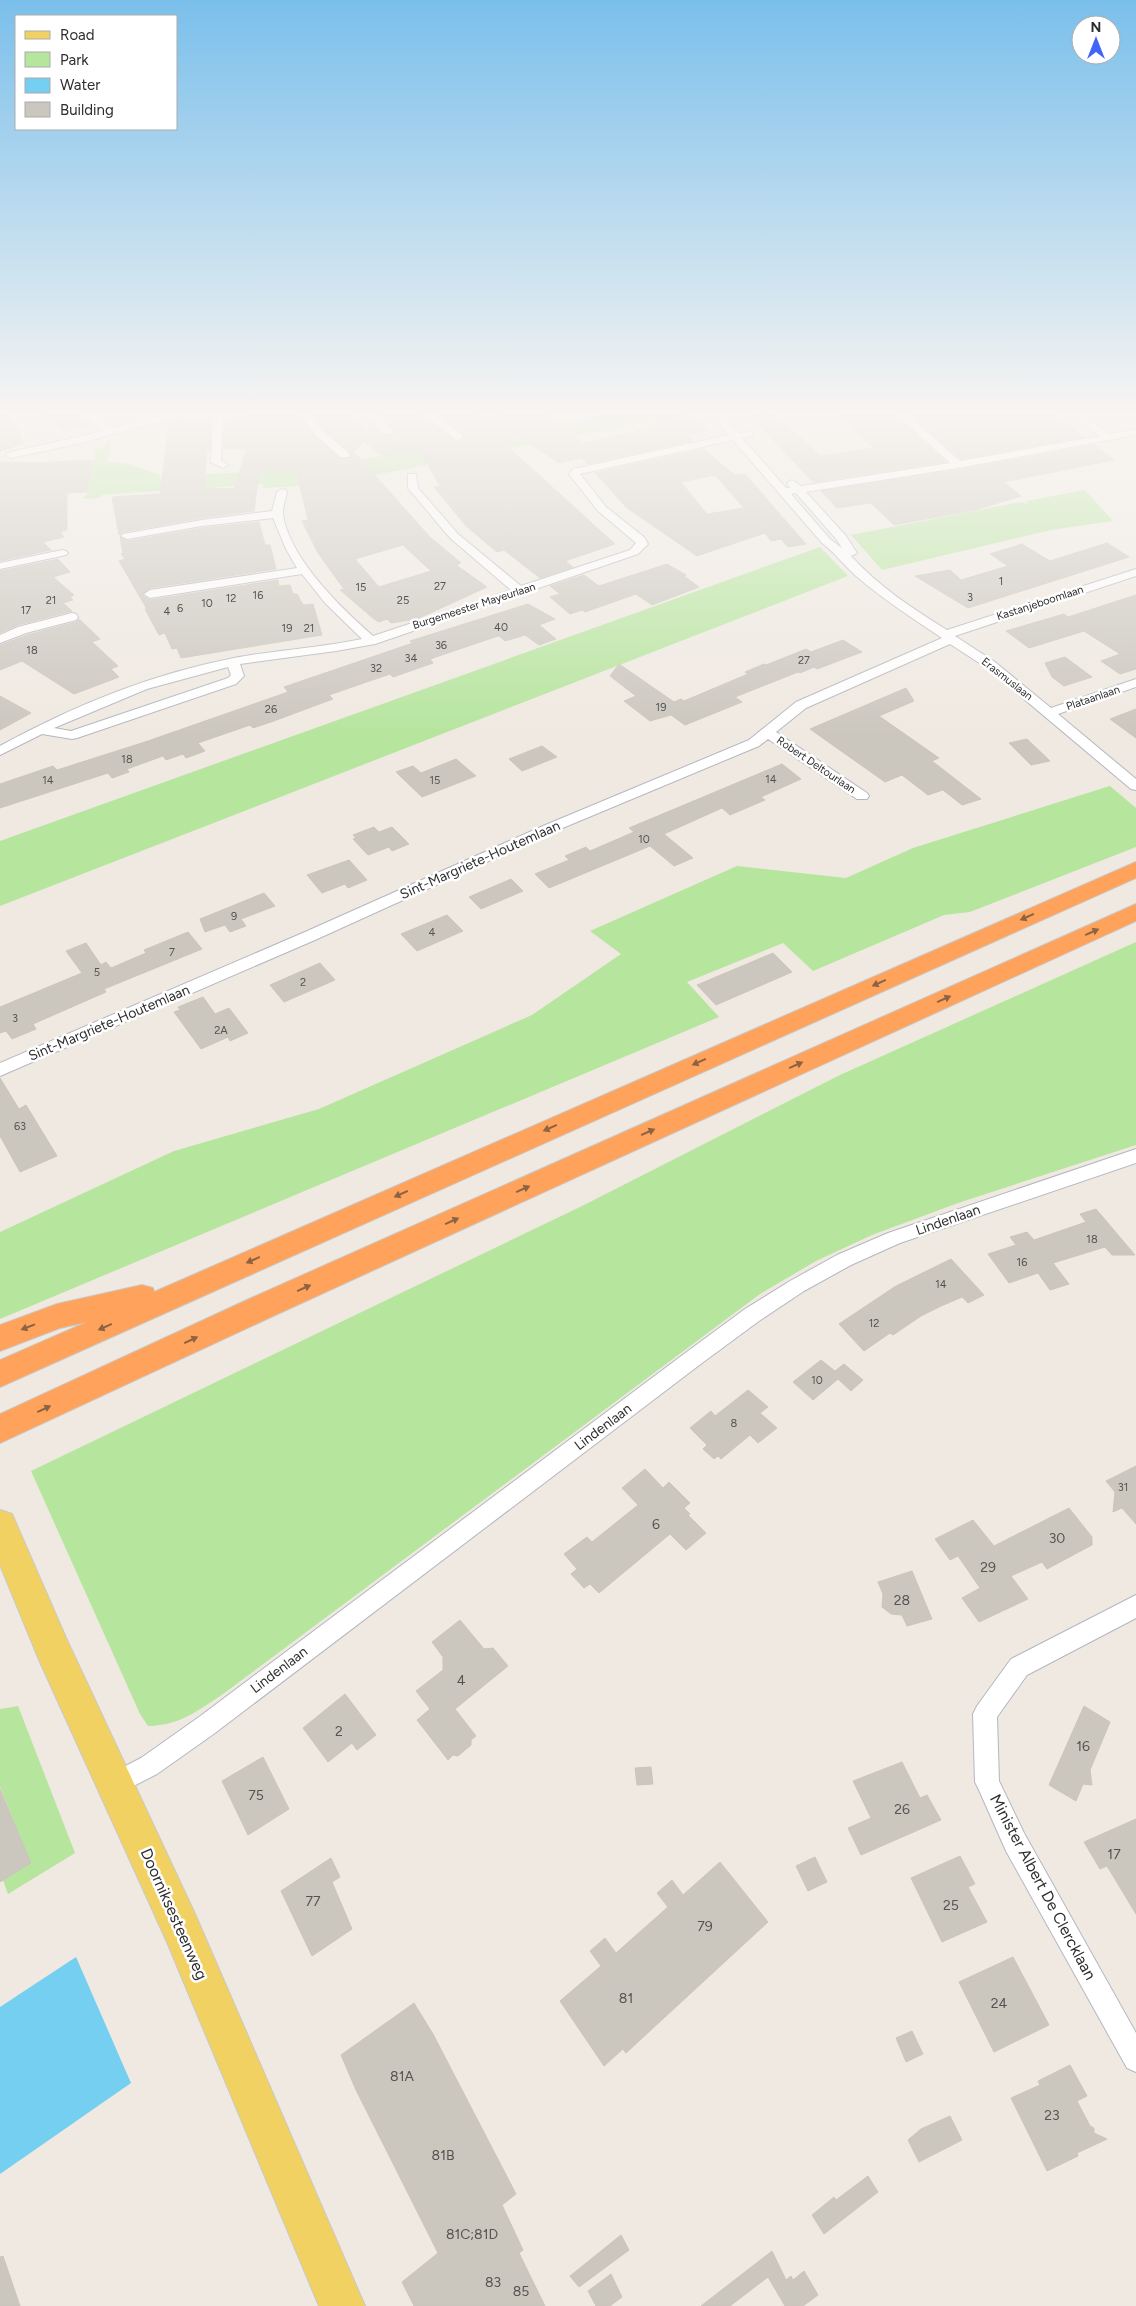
<svg xmlns="http://www.w3.org/2000/svg" width="1136" height="2306" font-family="Figtree,sans-serif">
	<rect width="100%" height="100%" fill="#efe9e1"/>
	<g fill="#b6e59e">
		<path d="M 615,413 L 693,413 C 627,427 561,438 496,451 C 418,466 343,485 264,488 L 262,484 L 112,494 L 102,495 L 100,498 L 83,499 L 87,495 L 96,449 L 103,448 L 107,441 L 111,440 L 107,462 L 126,463 L 160,475 L 161,482 L 167,482 L 175,476 L 280,470 L 336,464 Z"/>
		<polygon points="1085,490 1113,521 1051,530 882,570 851,535 1020,502 1029,504 1026,501"/>
		<polygon points="820,547 848,576 0,906 0,841"/>
		<polygon points="1110,786 1136,808 1136,847 970,912 944,915 813,971 783,943 687,982 719,1017 0,1319 0,1232 174,1151 319,1109 532,1015 621,954 590,931 737,866 846,878 913,848"/>
		<path d="M 1136,942 L 1136,1145 L 958,1203 L 872,1235 L 816,1261 L 760,1294 L 223,1694 C 197,1711 181,1725 148,1726 L 140,1714 L 31,1471 L 582,1206 L 840,1075 Z"/>
		<polygon points="18,1706 75,1853 8,1894 3,1880 31,1863 0,1787 0,1709"/>
	</g>
	<polygon fill="#75cff0" points="76,1957 131,2083 0,2174 0,2007"/>
	<g fill="#cbc7bf" stroke="#cbc5ba" fill-rule="evenodd">
		<polygon points="0,413 8,413 24,443 0,451"/>
		<polygon points="39,413 77,413 90,424 64,431"/>
		<path d="M 245,413 L 298,413 L 312,434 L 341,459 L 350,458 L 350,452 L 322,428 L 312,413 L 352,413 L 366,431 L 371,422 L 384,436 L 393,435 L 394,430 L 378,413 L 415,413 L 421,415 L 454,440 L 459,442 L 465,439 L 465,436 L 439,415 L 473,413 L 483,419 L 517,413 L 534,413 L 536,415 L 546,413 L 582,443 L 635,432 L 635,430 L 662,423 L 659,420 L 694,416 L 707,431 L 685,434 L 693,441 L 587,464 L 582,458 L 559,463 L 516,434 L 507,446 L 615,544 L 565,561 L 573,567 L 540,578 L 504,550 L 497,552 L 466,526 L 434,487 L 440,486 L 420,450 L 383,456 L 364,441 L 354,452 L 430,537 L 461,563 L 456,565 L 487,587 L 417,619 L 391,623 L 387,619 L 379,622 L 374,619 L 340,590 L 344,589 L 318,553 L 302,521 L 308,520 L 296,469 L 259,472 L 254,511 L 202,518 L 123,532 L 119,535 L 112,497 L 160,494 L 170,421 L 184,417 L 185,421 L 211,419 L 210,450 L 207,450 L 204,488 L 234,489 L 247,448 L 223,449 L 225,419 L 251,417 ZM 403,545 L 431,571 L 379,587 L 355,559 Z"/>
		<polygon points="748,413 774,413 820,456 874,448 837,413 893,413 946,462 813,482"/>
		<polygon points="909,413 1054,413 1084,437 961,459"/>
		<polygon points="1094,445 1114,460 1004,482 1021,496 975,510 894,525 871,503 837,508 821,491 958,470"/>
		<path d="M 703,449 L 735,475 L 745,474 L 806,544 L 788,547 L 781,539 L 771,541 L 765,533 L 697,556 L 627,508 L 595,473 ZM 715,475 L 744,508 L 707,514 L 681,482 Z"/>
		<polygon points="93,460 87,492 67,493 67,530 60,532 64,537 43,542 51,550 0,561 0,462 34,463"/>
		<polygon points="259,522 265,545 270,545 276,569 150,588 142,595 150,600 278,580 279,586 290,585 293,594 297,594 303,605 313,604 322,635 181,658 177,648 172,649 165,633 159,635 145,609 147,609 119,561 125,559 121,554 123,553 120,537 127,541 202,528"/>
		<polygon points="1107,543 1129,557 968,608 915,576 950,570 961,580 1008,566 990,554 1022,544 1050,561"/>
		<polygon points="58,559 70,572 53,577 74,595 70,597 73,600 63,603 72,611 18,625 0,633 0,571"/>
		<polygon points="667,564 686,575 684,576 699,587 652,605 636,594 585,612 582,610 570,614 550,597 560,594 550,586 584,575 599,586"/>
		<polygon points="1136,595 1136,669 1120,674 1101,661 1120,654 1084,631 1029,648 1006,631 1064,614 1068,617"/>
		<polygon points="528,604 555,619 539,625 556,639 539,645 525,635 505,641 499,636 495,637 430,659 433,663 393,677 390,674 329,695 333,699 271,722 253,728 250,725 198,743 205,751 186,758 183,754 166,760 163,756 127,769 129,772 112,778 108,773 0,808 0,784 53,766 57,770 148,741 288,692 284,687 413,643 410,641"/>
		<polygon points="79,619 100,639 92,642 118,666 111,669 119,677 74,694 22,661 0,670 0,645 27,635 76,622"/>
		<polygon points="843,640 862,652 817,669 814,667 800,673 798,672 735,697 742,702 685,725 671,715 650,721 624,701 636,696 610,676 619,664 674,702 681,699 684,701 748,674 745,672 764,664 766,665 806,649 811,652"/>
		<polygon points="1065,657 1092,677 1064,686 1052,677 1045,663"/>
		<polygon points="906,688 914,701 879,716 939,758 932,761 981,799 962,805 943,790 928,795 902,775 885,782 810,729"/>
		<polygon points="0,696 31,713 0,730"/>
		<polygon points="1136,709 1136,738 1110,719"/>
		<polygon points="1027,739 1050,761 1031,765 1009,743"/>
		<polygon points="542,746 557,757 522,771 509,759"/>
		<polygon points="456,759 476,776 422,797 396,772 413,766 421,773"/>
		<polygon points="782,764 801,779 761,797 765,800 730,815 722,808 664,834 693,858 674,866 650,846 549,888 535,874 569,860 565,856 586,847 590,851 634,832 629,828"/>
		<polygon points="374,827 379,832 392,827 409,844 392,851 389,847 368,855 353,839 356,838 353,835"/>
		<polygon points="349,860 367,880 348,888 345,884 322,893 307,875"/>
		<polygon points="511,879 523,891 481,909 469,897"/>
		<polygon points="264,893 275,906 241,919 246,926 230,932 225,925 205,932 200,919"/>
		<polygon points="447,915 463,931 417,951 401,934"/>
		<polygon points="188,932 202,949 104,989 106,992 33,1024 36,1029 12,1039 6,1031 0,1033 0,1007 82,973 66,951 86,943 101,965 106,962 111,968 146,953 144,950"/>
		<polygon points="773,953 792,972 716,1005 697,985"/>
		<polygon points="320,963 335,980 284,1002 270,985"/>
		<polygon points="203,997 215,1014 229,1008 248,1033 230,1041 228,1037 201,1049 174,1012 180,1010 178,1007"/>
		<polygon points="0,1078 19,1109 26,1105 57,1156 20,1172 0,1136"/>
		<polygon points="1096,1209 1135,1255 1112,1255 1105,1247 1053,1263 1069,1284 1050,1290 1038,1273 1009,1283 988,1254 1016,1245 1010,1237 1027,1232 1034,1240 1086,1222 1080,1214"/>
		<polygon points="951,1259 984,1295 968,1303 962,1297 941,1306 921,1316 893,1335 890,1333 864,1351 839,1324 896,1286"/>
		<polygon points="821,1360 835,1371 844,1364 863,1380 851,1391 838,1379 813,1400 793,1382"/>
		<polygon points="748,1390 768,1407 760,1413 777,1428 758,1443 750,1435 721,1459 718,1456 714,1459 703,1449 707,1445 690,1428 711,1411 715,1416"/>
		<polygon points="1136,1466 1136,1524 1122,1508 1113,1512 1115,1492 1106,1481"/>
		<polygon points="645,1469 663,1488 669,1482 690,1503 684,1508 690,1514 688,1515 706,1533 686,1550 670,1534 599,1593 590,1584 584,1588 571,1574 577,1569 564,1554 587,1537 592,1542 638,1505 622,1488"/>
		<polygon points="1069,1508 1092,1537 1092,1545 1047,1569 1042,1562 1011,1576 1028,1599 979,1622 962,1598 980,1588 958,1556 950,1560 935,1539 973,1520 994,1546"/>
		<polygon points="912,1571 932,1619 907,1626 902,1615 891,1614 882,1607 883,1594 878,1582"/>
		<polygon points="460,1620 484,1649 493,1648 508,1666 455,1709 476,1736 471,1740 471,1745 458,1756 453,1755 448,1760 417,1720 430,1709 416,1691 443,1670 443,1657 432,1642"/>
		<polygon points="345,1694 376,1735 357,1750 352,1743 328,1762 303,1728"/>
		<polygon points="1084,1706 1110,1722 1090,1770 1092,1785 1083,1784 1076,1801 1049,1785"/>
		<polygon points="263,1757 289,1809 248,1835 222,1781"/>
		<polygon points="902,1762 920,1798 927,1795 941,1820 861,1855 848,1828 871,1818 853,1781"/>
		<polygon points="651,1767 653,1784 637,1785 635,1768"/>
		<polygon points="0,1789 31,1863 0,1882"/>
		<polygon points="1136,1819 1136,1914 1107,1866 1100,1869 1084,1842"/>
		<polygon points="960,1856 975,1884 968,1887 987,1922 942,1942 911,1878"/>
		<polygon points="815,1857 827,1882 808,1891 796,1866"/>
		<polygon points="331,1858 340,1877 332,1882 352,1929 312,1956 281,1891"/>
		<polygon points="720,1862 768,1922 626,2053 623,2049 604,2066 560,2001 601,1966 590,1951 605,1938 616,1953 668,1907 657,1893 672,1880 683,1895"/>
		<polygon points="1013,1957 1049,2025 994,2052 959,1982"/>
		<polygon points="414,2003 433,2034 516,2194 502,2205 523,2250 519,2253 545,2306 414,2306 402,2282 438,2253 356,2090 341,2055"/>
		<polygon points="912,2031 923,2054 906,2062 896,2038"/>
		<polygon points="1070,2065 1087,2096 1077,2101 1090,2126 1094,2128 1094,2133 1107,2139 1077,2153 1078,2156 1047,2171 1011,2098 1040,2085 1038,2081"/>
		<polygon points="950,2116 962,2140 919,2162 908,2140 921,2129"/>
		<polygon points="868,2176 878,2192 824,2234 812,2215 834,2197 836,2200"/>
		<polygon points="621,2235 629,2250 579,2287 570,2276"/>
		<polygon points="772,2251 786,2280 791,2276 793,2280 804,2271 818,2295 803,2306 785,2306 768,2277 730,2306 701,2306"/>
		<polygon points="3,2256 20,2306 0,2306 0,2257"/>
		<polygon points="611,2274 622,2297 610,2306 596,2306 588,2291"/>
	</g>
	<g fill="none" stroke-linecap="round" stroke-linejoin="round">
		<defs>
			<g id="street">
				<polygon points="79,413 90,413 112,428 170,413 185,413 184,415 81,443 11,458 6,455 7,453 103,431"/>
				<polygon points="213,413 223,413 221,460 228,465 223,468 211,462"/>
				<polygon points="300,413 310,413 321,429 349,453 349,457 341,457 313,433"/>
				<polygon points="366,413 376,413 392,430 392,434 384,434"/>
				<polygon points="422,413 433,413 464,437 459,440 455,439"/>
				<path d="M 710,413 L 720,413 L 738,433 L 752,432 L 752,436 L 742,438 L 786,488 L 790,488 L 787,483 L 792,480 L 801,486 L 950,463 L 895,413 L 906,413 L 960,461 L 1099,436 L 1071,413 L 1082,413 L 1109,434 L 1136,429 L 1136,435 L 958,468 L 806,492 L 846,536 L 857,553 L 851,556 C 878,586 913,609 947,630 L 1136,569 L 1136,576 L 955,636 L 995,662 L 1051,708 L 1136,679 L 1136,687 L 1058,714 L 1136,779 L 1136,790 L 1131,789 L 987,668 L 950,644 L 806,708 L 776,732 L 867,793 L 869,796 L 867,799 L 857,799 L 768,739 L 759,746 L 553,832 L 315,940 L 0,1076 L 0,1063 L 305,932 L 543,826 L 749,740 L 796,702 L 942,638 C 913,619 883,599 856,576 C 844,565 835,553 822,543 L 733,440 L 580,474 L 606,507 L 644,537 L 648,544 L 638,554 L 375,644 L 336,651 L 240,664 L 244,676 L 236,684 L 77,738 L 72,739 L 42,734 L 0,755 L 0,746 C 73,706 151,674 234,658 C 276,650 320,648 362,639 L 325,603 L 302,574 L 150,598 L 144,594 L 150,590 L 297,568 L 286,549 L 273,518 L 202,526 L 127,539 L 121,536 L 123,534 L 202,520 L 272,511 L 277,492 L 282,489 L 286,490 L 287,492 C 286,499 282,507 283,515 C 290,559 341,608 373,636 L 511,590 L 450,538 L 408,488 L 408,474 L 416,474 L 418,488 L 458,534 L 521,586 L 630,550 L 636,543 L 598,511 L 569,474 L 573,469 L 729,435 ZM 796,493 L 837,540 L 842,548 L 830,539 L 791,494 ZM 228,667 L 231,675 L 228,678 L 71,731 L 54,728 L 147,689 Z"/>
				<polygon points="62,550 66,551 68,553 66,555 0,569 0,563"/>
				<polygon points="72,613 76,614 78,617 76,620 26,633 0,643 0,635 18,627"/>
				<polygon points="1136,1149 1136,1163 900,1243 851,1265 804,1291 759,1321 702,1363 215,1733 157,1774 116,1795 108,1791 104,1783 108,1775 141,1758 199,1717 688,1351 745,1309 790,1281 837,1255 888,1233"/>
				<polygon points="1136,1595 1136,1618 1027,1675 997,1717 999,1781 1024,1833 1136,2033 1136,2072 1127,2068 1006,1851 979,1790 975,1782 973,1714 977,1706 1011,1659"/>
			</g>
			<polygon id="primary" points="0,1510 12,1514 66,1638 195,1914 365,2306 319,2306 167,1942 40,1662 0,1565"/>
			<g id="highway">
				<polygon points="1136,862 1136,878 0,1387 0,1360 87,1322 60,1328 0,1351 0,1325 57,1304 142,1285 153,1288 154,1292"/>
				<polygon points="1136,904 1136,921 271,1317 0,1443 0,1414 249,1299"/>
			</g>
		</defs>
		<use href="#street" stroke="#b4b7c1" stroke-width="2"/>
		<use href="#primary" stroke="#c9c9c9" stroke-width="2"/>
		<use href="#highway" stroke="#c9c9c9" stroke-width="2"/>
		<use href="#street" fill="#fff" fill-rule="evenodd"/>
		<use href="#primary" fill="#f2d163" fill-rule="evenodd"/>
		<use href="#highway" fill="#ffa35c" fill-rule="evenodd"/>
	</g>
	<defs><path id="oneway-solid" d="M-6-.8H1V-3.2L6.5 0L1 3.2V.8H-6Z" transform="scale(1.25)"/></defs>
	<g fill="#8c6343">
		<use href="#oneway-solid" transform="translate(1027 917) rotate(156)"/>
		<use href="#oneway-solid" transform="translate(1092 932) rotate(-24)"/>
		<use href="#oneway-solid" transform="translate(879 983) rotate(156)"/>
		<use href="#oneway-solid" transform="translate(944 999) rotate(-24)"/>
		<use href="#oneway-solid" transform="translate(699 1062) rotate(156)"/>
		<use href="#oneway-solid" transform="translate(796 1065) rotate(-24)"/>
		<use href="#oneway-solid" transform="translate(550 1128) rotate(156)"/>
		<use href="#oneway-solid" transform="translate(648 1132) rotate(-24)"/>
		<use href="#oneway-solid" transform="translate(523 1189) rotate(-24)"/>
		<use href="#oneway-solid" transform="translate(401 1194) rotate(156)"/>
		<use href="#oneway-solid" transform="translate(452 1221) rotate(-24)"/>
		<use href="#oneway-solid" transform="translate(253 1260) rotate(156)"/>
		<use href="#oneway-solid" transform="translate(304 1288) rotate(-24)"/>
		<use href="#oneway-solid" transform="translate(28 1327) rotate(159)"/>
		<use href="#oneway-solid" transform="translate(105 1327) rotate(156)"/>
		<use href="#oneway-solid" transform="translate(191 1340) rotate(-25)"/>
		<use href="#oneway-solid" transform="translate(44 1409) rotate(-25)"/>
	</g>
	<linearGradient id="sky" x2="0" y2="1"><stop stop-color="#7abfeb"/><stop offset="0.56" stop-color="#f8f5f2"/><stop offset="1" stop-color="#f8f5f2" stop-opacity="0"/></linearGradient>
	<rect width="1136" height="736" fill="url(#sky)"/>
	<g text-anchor="middle" dominant-baseline="central" stroke-width="5" stroke-linejoin="round" paint-order="stroke">
		<g font-size="11" fill="#555452">
			<text x="1001" y="581">1</text>
			<text x="440" y="586">27</text>
			<text x="361" y="587">15</text>
			<text x="258" y="595">16</text>
			<text x="970" y="597">3</text>
			<text x="231" y="598">12</text>
			<text x="51" y="600">21</text>
			<text x="403" y="600">25</text>
			<text x="207" y="603">10</text>
			<text x="180" y="608">6</text>
			<text x="26" y="610">17</text>
			<text x="167" y="611">4</text>
			<text x="501" y="627">40</text>
			<text x="287" y="628">19</text>
			<text x="309" y="628">21</text>
			<text x="441" y="645">36</text>
			<text x="32" y="650">18</text>
			<text x="411" y="658">34</text>
			<text x="804" y="660">27</text>
			<text x="376" y="668">32</text>
			<text x="661" y="707">19</text>
			<text x="271" y="709">26</text>
			<text x="127" y="759">18</text>
			<text x="771" y="779">14</text>
			<text x="48" y="780">14</text>
			<text x="435" y="780">15</text>
			<text x="644" y="839">10</text>
			<text x="234" y="916">9</text>
			<text x="432" y="932">4</text>
			<text x="172" y="952">7</text>
			<text x="97" y="972">5</text>
			<text x="303" y="982">2</text>
			<text x="15" y="1018">3</text>
			<text x="221" y="1030">2A</text>
			<text x="20" y="1126">63</text>
			<text x="1092" y="1239">18</text>
			<text x="1022" y="1262">16</text>
			<text x="941" y="1284">14</text>
			<text x="874" y="1323">12</text>
			<text x="817" y="1380">10</text>
			<text x="734" y="1423">8</text>
			<text x="1123" y="1487">31</text>
		</g>
		<g font-size="11" fill="#2e2e2e" stroke="#fff">
			<text transform="translate(1040 603) rotate(-18)">Kastanjeboomlaan</text>
			<text transform="translate(474 606) rotate(-18)">Burgemeester Mayeurlaan</text>
			<text transform="translate(1007 679) rotate(38)">Erasmuslaan</text>
			<text transform="translate(1093 698) rotate(-19)">Plataanlaan</text>
			<text transform="translate(816 765) rotate(34)">Robert Deltourlaan</text>
		</g>
		<g font-size="14" fill="#2e2e2e" stroke="#fff">
			<text transform="translate(480 860) rotate(-24)">Sint-Margriete-Houtemlaan</text>
			<text transform="translate(109 1023) rotate(-23)">Sint-Margriete-Houtemlaan</text>
			<text transform="translate(948 1220) rotate(-19)">Lindenlaan</text>
			<text transform="translate(603 1427) rotate(-37)">Lindenlaan</text>
			<text transform="translate(279 1670) rotate(-37)">Lindenlaan</text>
		</g>
		<g font-size="14" fill="#555452">
			<text x="656" y="1524">6</text>
			<text x="1057" y="1538">30</text>
			<text x="988" y="1567">29</text>
			<text x="902" y="1600">28</text>
			<text x="461" y="1680">4</text>
			<text x="339" y="1731">2</text>
			<text x="1083" y="1746">16</text>
			<text x="256" y="1795">75</text>
			<text x="902" y="1809">26</text>
			<text x="1114" y="1854">17</text>
			<text x="313" y="1901">77</text>
			<text x="951" y="1905">25</text>
			<text x="705" y="1926">79</text>
			<text x="626" y="1998">81</text>
			<text x="999" y="2003">24</text>
			<text x="402" y="2076">81A</text>
			<text x="1052" y="2115">23</text>
			<text x="443" y="2155">81B</text>
			<text x="472" y="2234">81C;81D</text>
			<text x="493" y="2282">83</text>
			<text x="521" y="2291">85</text>
		</g>
		<g font-size="16" fill="#2e2e2e" stroke="#fff">
			<text transform="translate(1043 1887) rotate(62)">Minister Albert De Clercklaan</text>
			<text transform="translate(174 1914) rotate(66)">Doorniksesteenweg</text>
		</g>
	</g>
	<rect x="15" y="15" width="162" height="115" fill="#ffffff" stroke="#ababab"/>
	<rect x="25" y="31" width="25" height="8" fill="#f2d163" stroke="#ababab"/>
	<text x="60" y="40" font-size="15" fill="#2e2e2e">Road</text>
	<rect x="25" y="52" width="25" height="15" fill="#b6e59e" stroke="#ababab"/>
	<text x="60" y="65" font-size="15" fill="#2e2e2e">Park</text>
	<rect x="25" y="78" width="25" height="15" fill="#75cff0" stroke="#ababab"/>
	<text x="60" y="90" font-size="15" fill="#2e2e2e">Water</text>
	<rect x="25" y="102" width="25" height="15" fill="#cbc7bf" stroke="#ababab"/>
	<text x="60" y="115" font-size="15" fill="#2e2e2e">Building</text>
	<g transform="translate(1096 40)"><circle r="24" fill="#ffffff" stroke="#ababab"/>
	<path d="M0-4L9 19L0 12L-9 19Z" fill="#4264fb"/>
	<text y="-8" font-size="14" font-weight="bold" text-anchor="middle" fill="#2e2e2e">N</text>
	</g>
</svg>
